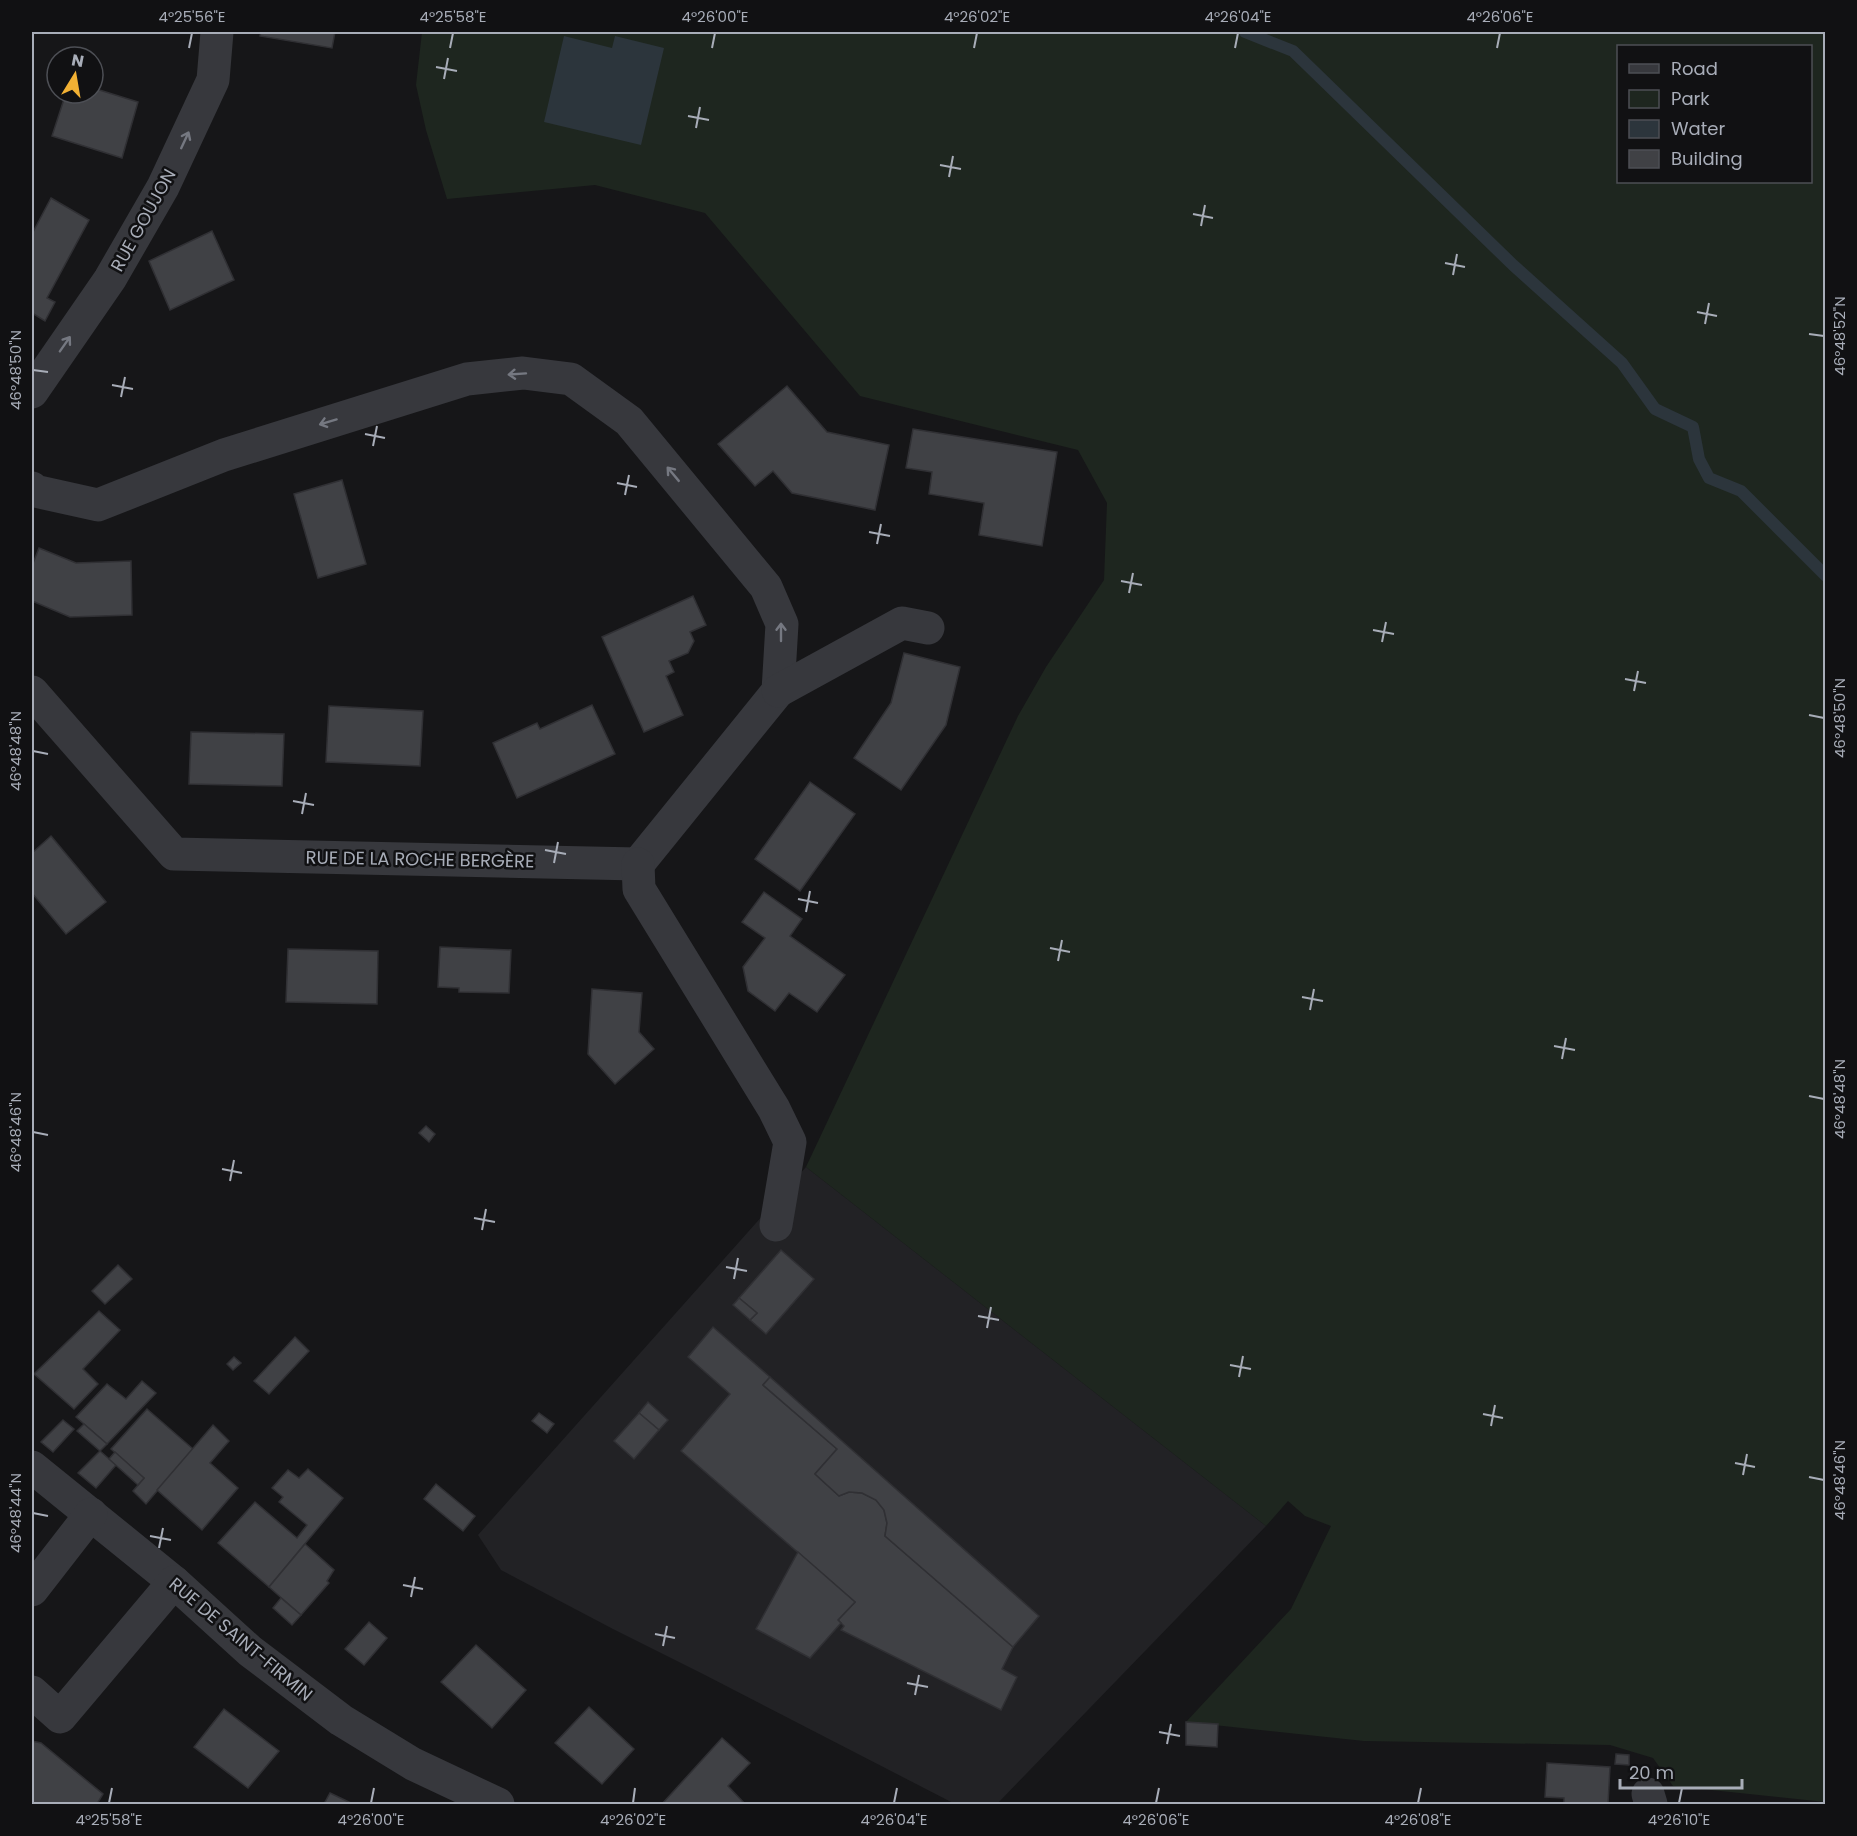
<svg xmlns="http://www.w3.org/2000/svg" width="1857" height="1836" font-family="Poppins,sans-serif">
	<rect width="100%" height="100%" fill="#161618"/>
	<polygon fill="#222225" points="806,1167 1266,1526 997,1804 955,1804 703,1674 613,1629 501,1570 478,1535"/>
	<path fill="#1e261f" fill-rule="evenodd" d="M 422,32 L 1825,32 L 1825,1802 L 1673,1786 L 1653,1758 L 1610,1745 L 1364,1741 L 1186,1722 L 1291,1609 L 1331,1526 L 1305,1516 L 1288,1501 L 1266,1526 L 806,1167 L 1018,716 L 1046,667 L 1104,580 L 1107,503 L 1078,450 L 860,396 L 705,213 L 595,185 L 447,199 L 426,130 L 416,85 ZM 1618,46 L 1810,46 L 1810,182 L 1618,182 Z"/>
	<polygon fill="#2c353c" points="564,36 612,48 615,36 664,48 641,145 544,122"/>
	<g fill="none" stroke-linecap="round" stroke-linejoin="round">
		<polyline stroke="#2c353c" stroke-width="12" points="1245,32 1293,51 1513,265 1622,363 1655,409 1693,427 1699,459 1709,478 1741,491 1826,576"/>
	</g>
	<g fill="#404145" stroke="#303034" stroke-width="1.5">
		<polygon points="261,32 335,32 332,48 260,36"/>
		<polygon points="93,88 138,102 122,158 52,136 66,93 93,93"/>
		<polygon points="51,198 89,220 47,298 55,302 45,321 32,313 32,234"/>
		<polygon points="212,231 234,280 170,310 149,261"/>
		<polygon points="787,386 827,432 889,445 875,510 792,493 773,471 755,486 718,444"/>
		<polygon points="913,429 1057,452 1042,546 979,535 984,503 929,494 932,472 906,468"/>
		<polygon points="342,480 366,564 318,578 294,494"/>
		<polygon points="39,548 76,563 131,561 132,615 70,617 32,601 32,566"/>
		<polygon points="693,596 706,625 690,632 694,641 688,653 669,661 674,672 666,676 683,715 644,732 602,637"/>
		<polygon points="904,653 960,667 946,725 901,790 854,758 891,703"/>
		<polygon points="592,705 615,754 517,798 493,743 537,723 540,729"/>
		<polygon points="329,706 423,711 420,766 326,762"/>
		<polygon points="191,732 284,734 282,786 189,784"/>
		<polygon points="810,782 855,814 800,891 755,859"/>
		<polygon points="51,836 106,902 66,934 32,893 32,853"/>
		<polygon points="764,892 802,919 790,936 845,975 817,1012 789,993 775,1011 748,991 743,967 765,938 742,922"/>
		<polygon points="440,947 511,950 509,993 459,992 459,988 438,987"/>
		<polygon points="288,949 378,951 377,1004 286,1002"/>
		<polygon points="592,989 642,993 639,1032 654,1049 615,1084 588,1054"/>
		<polygon points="426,1126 435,1134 429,1142 419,1133"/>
		<polygon points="781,1250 814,1279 766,1334 750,1320 757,1313 739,1298"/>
		<polygon points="118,1265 132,1279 105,1304 92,1291"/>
		<polygon points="739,1298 757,1313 750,1320 733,1305"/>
		<polygon points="99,1311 120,1330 83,1369 98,1384 74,1409 34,1374"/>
		<polygon points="713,1327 770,1377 763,1385 837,1449 815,1474 839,1496 849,1492 862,1493 876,1500 884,1510 887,1523 885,1536 1013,1647 1002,1669 1017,1677 1001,1710 841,1630 844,1626 838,1620 855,1602 681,1451 730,1394 688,1357"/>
		<polygon points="295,1337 309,1351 269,1394 254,1381"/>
		<polygon points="234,1357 241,1363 233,1370 227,1364"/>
		<polygon points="770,1377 1039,1616 1013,1647 885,1536 887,1523 884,1510 876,1500 862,1493 849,1492 839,1496 815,1474 837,1449 763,1385"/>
		<polygon points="142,1381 156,1393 107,1444 76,1417 107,1384 126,1399"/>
		<polygon points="648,1402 668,1420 659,1430 639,1413"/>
		<polygon points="147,1409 193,1449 146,1504 133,1491 144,1478 111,1449"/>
		<polygon points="539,1413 554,1424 547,1433 532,1421"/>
		<polygon points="639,1413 659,1430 634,1459 614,1441"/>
		<polygon points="63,1420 74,1429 53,1452 41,1442"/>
		<polygon points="84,1424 107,1444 100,1451 77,1431"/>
		<polygon points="213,1425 229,1441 210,1463 238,1488 202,1530 157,1490"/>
		<polygon points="100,1451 116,1465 96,1488 78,1473"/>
		<polygon points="115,1452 144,1478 138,1485 109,1459"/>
		<polygon points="308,1469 343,1498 269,1587 218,1543 255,1502 297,1538 307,1525 279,1502 283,1497 272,1488 288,1470 299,1478"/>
		<polygon points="436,1484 475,1516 463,1531 424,1499"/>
		<polygon points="305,1544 334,1570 327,1581 329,1583 301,1615 269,1587"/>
		<polygon points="798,1552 855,1602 838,1620 841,1623 810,1658 756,1629"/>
		<polygon points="281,1598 301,1615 292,1625 273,1608"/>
		<polygon points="369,1622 387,1638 364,1665 345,1649"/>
		<polygon points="476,1645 526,1690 492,1728 441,1682"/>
		<polygon points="589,1707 634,1749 602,1784 555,1743"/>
		<polygon points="224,1709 279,1751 248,1788 194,1747"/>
		<polygon points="1186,1722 1218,1724 1217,1747 1186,1745"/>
		<polygon points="722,1738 750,1763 728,1786 745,1804 662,1804"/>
		<polygon points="32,1741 41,1743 103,1794 97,1804 32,1804"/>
		<polygon points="1616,1754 1629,1755 1629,1765 1615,1764"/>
		<polygon points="1547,1763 1610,1767 1608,1804 1564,1804 1564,1798 1545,1797"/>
		<polygon points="330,1793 353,1804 324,1804"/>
	</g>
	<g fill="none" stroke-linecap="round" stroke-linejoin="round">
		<g stroke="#37383d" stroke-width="33">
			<polyline points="32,392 110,279 163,187 213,80 217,32"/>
			<polyline points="32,488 35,491 98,505 224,455 467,379 523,373 571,379 629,421 766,587 782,624 778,691 638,864 174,854 32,692"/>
			<polyline points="778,691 902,623 928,628"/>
			<polyline points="638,864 639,889 774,1109 790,1142 776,1225"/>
			<polyline points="32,1467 174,1582 250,1651 341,1720 413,1764 498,1804"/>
			<polyline points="32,1590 91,1514"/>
			<polyline points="32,1692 60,1717 174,1582"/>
			<polyline points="1648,1794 1651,1804"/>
		</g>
	</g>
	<defs><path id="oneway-shaft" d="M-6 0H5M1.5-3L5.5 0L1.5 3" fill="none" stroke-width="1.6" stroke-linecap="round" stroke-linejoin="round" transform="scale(1.5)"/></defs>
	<g stroke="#757881">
		<use href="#oneway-shaft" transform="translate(185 140) rotate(-65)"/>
		<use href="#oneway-shaft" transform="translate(65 344) rotate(-55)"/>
		<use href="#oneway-shaft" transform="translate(517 374) rotate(176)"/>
		<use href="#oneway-shaft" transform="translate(328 422) rotate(163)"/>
		<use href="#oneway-shaft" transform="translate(673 474) rotate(-130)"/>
		<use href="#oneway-shaft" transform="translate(781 632) rotate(-90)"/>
	</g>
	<path fill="none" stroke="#a8adb8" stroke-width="2" d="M 189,48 L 192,33M 450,48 L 453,33M 712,48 L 715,33M 974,48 L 977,33M 1235,48 L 1238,33M 1497,48 L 1500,33M 436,67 L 457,71M 444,79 L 448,58M 688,116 L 709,120M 696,128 L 700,107M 940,165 L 961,169M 949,177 L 953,156M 1193,214 L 1213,218M 1201,226 L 1205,205M 1445,263 L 1465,267M 1453,275 L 1457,254M 1697,312 L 1717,316M 1705,324 L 1709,303M 1809,334 L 1824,336M 33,370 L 48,372M 112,385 L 133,389M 121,397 L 125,377M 365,434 L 385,438M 373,446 L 377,426M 617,483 L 637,487M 625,495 L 629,475M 869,532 L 890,536M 877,544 L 881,524M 1121,581 L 1142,585M 1129,593 L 1133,573M 1373,630 L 1394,634M 1382,642 L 1386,622M 1625,679 L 1646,683M 1634,691 L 1638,671M 1809,715 L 1824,718M 33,751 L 48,754M 293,801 L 314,805M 302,814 L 306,793M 545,850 L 566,854M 554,863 L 558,842M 798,899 L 818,903M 806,912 L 810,891M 1050,948 L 1070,952M 1058,961 L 1062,940M 1302,997 L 1323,1001M 1310,1010 L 1314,989M 1554,1046 L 1575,1050M 1562,1059 L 1566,1038M 1809,1096 L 1824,1099M 33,1132 L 48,1135M 222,1169 L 242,1173M 230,1181 L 234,1160M 474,1218 L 495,1222M 482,1230 L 486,1209M 726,1267 L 747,1271M 734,1279 L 738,1258M 978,1316 L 999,1320M 987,1328 L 991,1307M 1230,1365 L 1251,1369M 1239,1377 L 1243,1356M 1483,1414 L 1503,1418M 1491,1426 L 1495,1405M 1735,1463 L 1755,1467M 1743,1475 L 1747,1454M 1809,1477 L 1824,1480M 33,1513 L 48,1516M 150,1536 L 171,1540M 159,1548 L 163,1528M 403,1585 L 423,1589M 411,1597 L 415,1577M 655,1634 L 675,1638M 663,1646 L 667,1626M 907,1683 L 928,1687M 915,1695 L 919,1675M 1159,1732 L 1180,1736M 1167,1744 L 1171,1724M 109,1803 L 112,1788M 371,1803 L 374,1788M 633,1803 L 635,1788M 894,1803 L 897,1788M 1156,1803 L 1159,1788M 1418,1803 L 1421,1788M 1679,1803 L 1682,1788"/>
	<g text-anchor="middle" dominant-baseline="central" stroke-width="5" stroke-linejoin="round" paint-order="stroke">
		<g font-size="18" fill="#a8adb8" stroke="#111113">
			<text transform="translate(143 220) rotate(-61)">RUE GOUJON</text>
			<text transform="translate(420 859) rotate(1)">RUE DE LA ROCHE BERGÈRE</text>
			<text transform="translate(241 1639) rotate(40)">RUE DE SAINT-FIRMIN</text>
		</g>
	</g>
	<rect width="1857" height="1836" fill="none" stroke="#111113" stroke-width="66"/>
	<rect x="1617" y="45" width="195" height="138" fill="#111113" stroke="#4d4f55" stroke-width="1.5"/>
	<rect x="1629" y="64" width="30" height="9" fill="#37383d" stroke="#4d4f55" stroke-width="1.5"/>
	<text x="1671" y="75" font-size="18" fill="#a8adb8">Road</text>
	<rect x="1629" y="90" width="30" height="18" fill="#1e261f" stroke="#4d4f55" stroke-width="1.5"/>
	<text x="1671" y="105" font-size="18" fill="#a8adb8">Park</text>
	<rect x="1629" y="120" width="30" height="18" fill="#2c353c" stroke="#4d4f55" stroke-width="1.5"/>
	<text x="1671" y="135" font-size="18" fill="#a8adb8">Water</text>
	<rect x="1629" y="150" width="30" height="18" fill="#404145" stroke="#4d4f55" stroke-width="1.5"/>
	<text x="1671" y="165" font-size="18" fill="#a8adb8">Building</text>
	<g transform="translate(75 75) rotate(11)"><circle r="28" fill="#111113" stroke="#4d4f55" stroke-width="1.5"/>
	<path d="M0-4.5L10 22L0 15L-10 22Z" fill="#f2b134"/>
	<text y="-9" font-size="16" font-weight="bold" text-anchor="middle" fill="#a8adb8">N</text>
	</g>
	<path d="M1620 1779v9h122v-9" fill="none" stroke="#a8adb8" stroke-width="3"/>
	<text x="1629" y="1779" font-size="18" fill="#a8adb8" stroke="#111113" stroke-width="4.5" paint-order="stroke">20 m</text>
	<rect x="33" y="33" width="1791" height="1770" fill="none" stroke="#a8adb8" stroke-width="2"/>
	<g font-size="15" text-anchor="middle" fill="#a8adb8">
		<text x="192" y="22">4°25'56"E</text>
		<text x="453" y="22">4°25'58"E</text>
		<text x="715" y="22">4°26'00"E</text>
		<text x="977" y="22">4°26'02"E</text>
		<text x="1238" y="22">4°26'04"E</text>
		<text x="1500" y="22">4°26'06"E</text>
		<text transform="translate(1840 336) rotate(-90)" y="5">46°48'52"N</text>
		<text transform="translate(16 370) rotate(-90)" y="5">46°48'50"N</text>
		<text transform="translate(1840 718) rotate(-90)" y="5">46°48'50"N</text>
		<text transform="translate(16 751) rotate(-90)" y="5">46°48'48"N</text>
		<text transform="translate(1840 1099) rotate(-90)" y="5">46°48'48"N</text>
		<text transform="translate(16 1132) rotate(-90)" y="5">46°48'46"N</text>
		<text transform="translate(1840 1480) rotate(-90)" y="5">46°48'46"N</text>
		<text transform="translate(16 1513) rotate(-90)" y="5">46°48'44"N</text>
		<text x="109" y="1825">4°25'58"E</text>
		<text x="371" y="1825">4°26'00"E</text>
		<text x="633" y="1825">4°26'02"E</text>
		<text x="894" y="1825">4°26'04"E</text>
		<text x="1156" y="1825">4°26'06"E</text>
		<text x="1418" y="1825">4°26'08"E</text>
		<text x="1679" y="1825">4°26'10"E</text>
	</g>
</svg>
